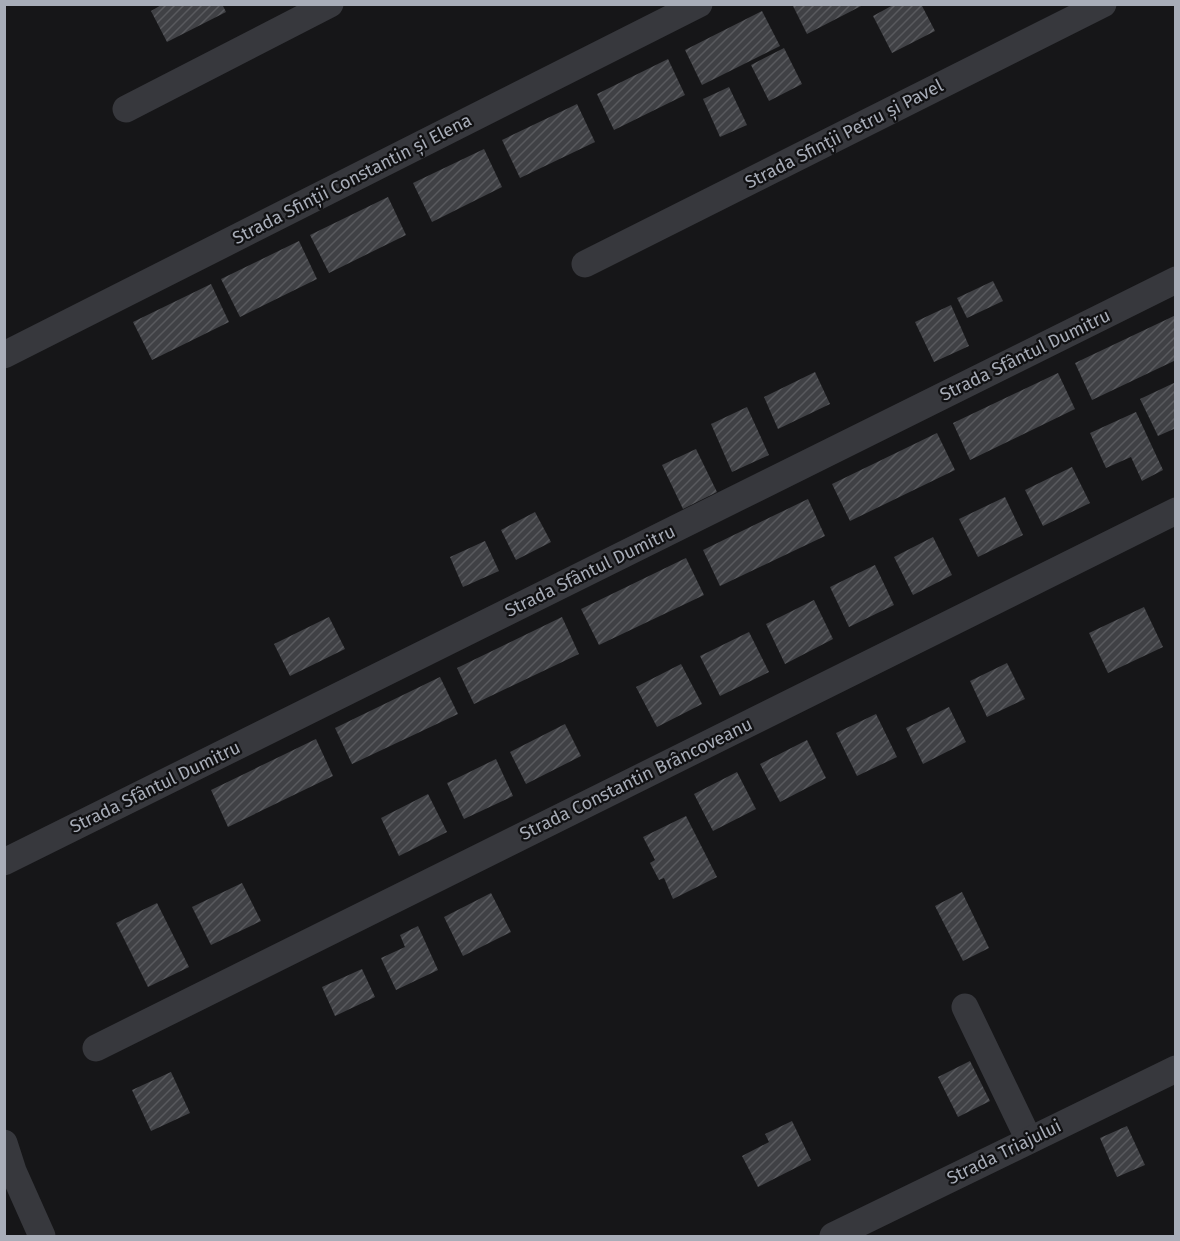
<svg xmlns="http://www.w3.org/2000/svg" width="1180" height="1241" viewBox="0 0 1180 1241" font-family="'Fira Sans',sans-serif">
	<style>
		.building { fill: url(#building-hatch) }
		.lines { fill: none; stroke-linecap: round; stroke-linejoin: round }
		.minor { stroke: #37383d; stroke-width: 27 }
		.labels { text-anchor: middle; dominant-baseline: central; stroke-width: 4.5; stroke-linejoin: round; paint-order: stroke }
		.street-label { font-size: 18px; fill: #a8adb8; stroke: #111113 }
	</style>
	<defs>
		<pattern id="building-hatch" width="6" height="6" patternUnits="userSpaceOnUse" patternTransform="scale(1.5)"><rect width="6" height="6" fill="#404145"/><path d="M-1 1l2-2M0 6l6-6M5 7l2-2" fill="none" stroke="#595a5e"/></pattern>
	</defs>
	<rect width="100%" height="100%" fill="#161618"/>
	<g class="building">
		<path d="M163,4H222L226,12L167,42L151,11Z"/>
		<path d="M792,4H865L807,34Z"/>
		<path d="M895,4H921L935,31L892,53L873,16Z"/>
		<path d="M762,11L780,46L702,85L685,50Z"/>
		<path d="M784,48L802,84L769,101L751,65Z"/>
		<path d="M668,59L685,95L614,130L597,94Z"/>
		<path d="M729,87L747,125L720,137L703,99Z"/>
		<path d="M577,104L595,142L520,178L502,140Z"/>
		<path d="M484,149L502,187L432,222L413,183Z"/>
		<path d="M388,197L406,235L329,273L310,235Z"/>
		<path d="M299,241L317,279L240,317L221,279Z"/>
		<path d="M993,281L1003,301L967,318L957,298Z"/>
		<path d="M211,284L229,322L152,360L133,322Z"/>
		<path d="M951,305L969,346L934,362L915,322Z"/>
		<path d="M1176,315V360L1092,400L1075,363Z"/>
		<path d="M815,372L830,404L778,429L764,397Z"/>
		<path d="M1058,373L1075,409L970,460L953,423Z"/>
		<path d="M1176,382V428L1158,436L1140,399Z"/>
		<path d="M747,407L769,455L732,472L711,424Z"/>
		<path d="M1136,412L1163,470L1142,481L1131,457L1106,468L1090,433Z"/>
		<path d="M937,433L955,470L850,521L832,484Z"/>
		<path d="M696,449L717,492L683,509L662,465Z"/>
		<path d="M1072,467L1090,503L1043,526L1025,490Z"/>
		<path d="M1005,497L1023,535L978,557L959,519Z"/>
		<path d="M808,499L825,536L720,586L703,550Z"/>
		<path d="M535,512L551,542L516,560L501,530Z"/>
		<path d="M933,537L952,575L913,595L894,557Z"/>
		<path d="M485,541L499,571L463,587L450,557Z"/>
		<path d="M686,558L704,595L599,645L581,609Z"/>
		<path d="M875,565L894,605L849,627L830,587Z"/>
		<path d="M814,600L833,639L785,664L766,624Z"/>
		<path d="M1144,607L1163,647L1108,673L1089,633Z"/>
		<path d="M329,617L345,649L290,676L274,644Z"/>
		<path d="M562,617L579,654L474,704L457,668Z"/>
		<path d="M749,632L769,672L720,696L700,656Z"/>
		<path d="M1007,663L1025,699L987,717L970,681Z"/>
		<path d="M681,664L702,704L657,727L636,687Z"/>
		<path d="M440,677L458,714L352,764L335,728Z"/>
		<path d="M949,707L966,742L923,764L906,728Z"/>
		<path d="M876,714L897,757L857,776L836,733Z"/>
		<path d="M565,724L581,756L526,784L510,752Z"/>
		<path d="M316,739L333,776L228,827L211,790Z"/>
		<path d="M807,740L826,778L780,802L760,764Z"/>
		<path d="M496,759L513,796L464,819L447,783Z"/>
		<path d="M737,772L756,809L713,831L694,794Z"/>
		<path d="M428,794L447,832L399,856L381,818Z"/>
		<path d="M686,816L717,877L673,899L664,878L659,880L650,863L655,860L643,837Z"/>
		<path d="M242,883L261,921L211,945L192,907Z"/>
		<path d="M962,892L989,948L963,961L935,906Z"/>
		<path d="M491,893L511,932L463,956L444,917Z"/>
		<path d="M157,903L189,967L148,987L116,923Z"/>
		<path d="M418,926L438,970L396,990L381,958L405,947L400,935Z"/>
		<path d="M362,969L375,997L335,1016L322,987Z"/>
		<path d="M970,1061L990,1101L958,1117L938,1077Z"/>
		<path d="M171,1072L190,1113L151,1131L132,1090Z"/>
		<path d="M792,1121L811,1160L758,1187L742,1156L769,1142L765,1134Z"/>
		<path d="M1127,1126L1145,1165L1117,1177L1100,1138Z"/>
	</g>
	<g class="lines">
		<g class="minor">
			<path d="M126,109L330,4"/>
			<path d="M585,264L1103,4"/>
			<path d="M4,355L699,4"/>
			<path d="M4,862L1176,280"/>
			<path d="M965,1007L1029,1140"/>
			<path d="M96,1048L1176,511"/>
			<path d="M4,1143L13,1171L42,1236"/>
			<path d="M833,1236L1176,1069"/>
		</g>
	</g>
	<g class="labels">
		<g class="street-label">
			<text transform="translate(844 134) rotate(-27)">Strada Sfinții Petru și Pavel</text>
			<text transform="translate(352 179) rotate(-27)">Strada Sfinții Constantin și Elena</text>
			<text transform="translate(1025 355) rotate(-26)">Strada Sfântul Dumitru</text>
			<text transform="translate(590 571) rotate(-26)">Strada Sfântul Dumitru</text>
			<text transform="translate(636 779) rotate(-26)">Strada Constantin Brâncoveanu</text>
			<text transform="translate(155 787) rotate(-26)">Strada Sfântul Dumitru</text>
			<text transform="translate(1004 1152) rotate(-26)">Strada Triajului</text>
		</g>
	</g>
	<rect width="1180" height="1241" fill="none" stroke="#a8adb8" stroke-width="12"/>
</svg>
